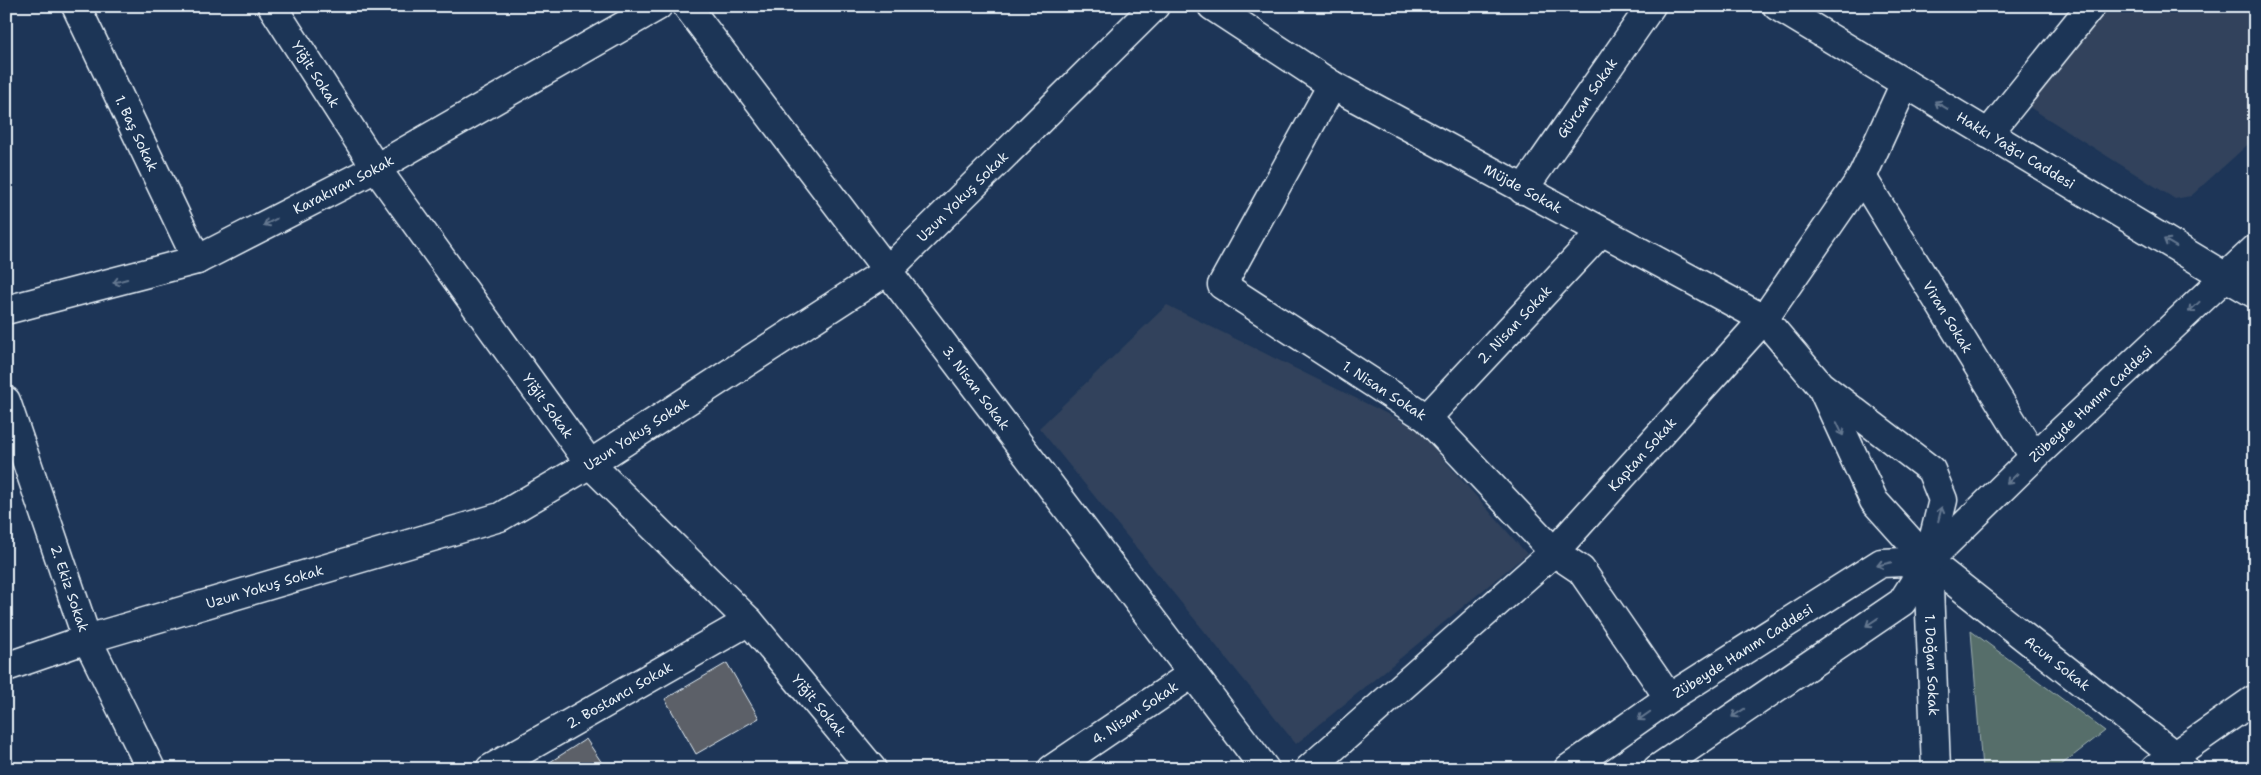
<svg xmlns="http://www.w3.org/2000/svg" width="2261" height="775" viewBox="0 0 2261 775" font-family="'Shantell Sans',sans-serif">
	<style>
		.built { fill: #30425c }
		.green { fill: #566e6a; stroke: #9fb0b1 }
		.building { fill: #5b6167; stroke: #e8f1f8 }
		.lines { fill: none; stroke-linecap: round; stroke-linejoin: round }
		.street-casing { stroke: #e8f1f8; stroke-width: 31 }
		.secondary-casing { stroke: #e8f1f8; stroke-width: 31 }
		.street { stroke: #1d3557; stroke-width: 28 }
		.secondary { stroke: #1d3557; stroke-width: 28 }
		.oneway { stroke: #64778f }
		.labels { text-anchor: middle; dominant-baseline: central; stroke-width: 4.5; stroke-linejoin: round; paint-order: stroke }
		.street-label { font-size: 14px; fill: #e8f1f8; stroke: #1d3557 }
	</style>
	<rect width="100%" height="100%" fill="#1d3557"/>
	<filter id="ink" filterUnits="userSpaceOnUse"><feTurbulence type="fractalNoise" baseFrequency=".02" numOctaves="2"/><feDisplacementMap in="SourceGraphic" scale="10" xChannelSelector="R" yChannelSelector="G"/><feConvolveMatrix kernelMatrix="1 2 1 2 8 2 1 2 1" color-interpolation-filters="sRGB"/></filter>
	<g filter="url(#ink)">
		<g class="built">
			<path d="M2102,6H2255V138L2191,196L2175,199L2023,103Z"/>
			<path d="M1167,305L1416,428L1527,554L1296,744L1039,428Z"/>
		</g>
		<path class="green" d="M1971,631L2105,731L2056,769H1982Z"/>
		<g class="building">
			<path d="M727,663L759,718L696,754L665,699Z"/>
			<path d="M586,739L606,769H539Z"/>
		</g>
		<g class="lines">
			<defs>
				<g id="street">
					<path id="s1" d="M76,6L197,260"/>
					<path id="s2" d="M272,6L376,168L590,464L749,621L872,769"/>
					<path id="s3" d="M687,6L1265,769"/>
					<path id="s4" d="M1777,6L2226,277"/>
					<path id="s5" d="M1332,85L1222,285L1427,418L1554,552L1581,570L1669,698"/>
					<path d="M1988,134L2091,6"/>
					<path id="s6" d="M1862,177L2034,457"/>
					<path id="s7" d="M1523,190L1651,6"/>
					<path id="s8" d="M6,310L197,260L376,168L658,6"/>
					<path id="s9" d="M6,401L87,639L151,769"/>
					<path id="s10" d="M1427,418L1601,232"/>
					<path id="s11" d="M1928,561L2175,756L2185,769"/>
					<path id="s12" d="M1928,561L1936,769"/>
					<path id="s13" d="M6,667L87,639L500,517L590,464L887,271L1155,6"/>
					<path id="s14" d="M490,769L749,621"/>
					<path id="s15" d="M1052,769L1192,674"/>
					<path id="s16" d="M1309,769L1554,552L1764,319L1862,177L1905,83"/>
					<path d="M2155,769L2255,699"/>
				</g>
				<g id="secondary">
					<path id="s17" d="M1212,6L1332,85L1764,319L1820,385L1931,470L1943,500L1928,561L1902,602L1657,769"/>
					<path d="M2226,277L2255,294"/>
					<path d="M1822,388L1874,501L1928,561"/>
					<path id="s18" d="M1568,769L1669,698L1881,563L1928,561L2034,457L2255,249"/>
				</g>
			</defs>
			<use href="#street" class="street-casing"/>
			<use href="#secondary" class="secondary-casing"/>
			<use href="#street" class="street"/>
			<use href="#secondary" class="secondary"/>
		</g>
		<defs><path id="oneway-shaft" d="M-6 0H5M1.5-3L5.5 0L1.5 3" fill="none" stroke-width="1.6" stroke-linecap="round" stroke-linejoin="round" transform="scale(1.25)"/></defs>
		<g class="oneway">
			<use href="#oneway-shaft" transform="translate(1941 105) rotate(-149)"/>
			<use href="#oneway-shaft" transform="translate(270 222) rotate(153)"/>
			<use href="#oneway-shaft" transform="translate(2170 243) rotate(-149)"/>
			<use href="#oneway-shaft" transform="translate(120 281) rotate(165)"/>
			<use href="#oneway-shaft" transform="translate(2194 307) rotate(137)"/>
			<use href="#oneway-shaft" transform="translate(1840 429) rotate(65)"/>
			<use href="#oneway-shaft" transform="translate(2012 479) rotate(136)"/>
			<use href="#oneway-shaft" transform="translate(1940 514) rotate(-76)"/>
			<use href="#oneway-shaft" transform="translate(1884 564) rotate(167)"/>
			<use href="#oneway-shaft" transform="translate(1872 622) rotate(146)"/>
			<use href="#oneway-shaft" transform="translate(1738 713) rotate(146)"/>
			<use href="#oneway-shaft" transform="translate(1644 716) rotate(145)"/>
		</g>
	</g>
	<g class="labels">
		<g class="street-label">
			<text stroke="none"><textPath href="#s2" startOffset="81">Yiğit Sokak</textPath></text>
			<text stroke="none"><textPath href="#s7" startOffset="112">Gürcan Sokak</textPath></text>
			<text stroke="none"><textPath href="#s1" startOffset="141">1. Baş Sokak</textPath></text>
			<text stroke="none"><textPath href="#s4" startOffset="279">Hakkı Yağcı Caddesi</textPath></text>
			<text stroke="none"><textPath href="#s8" startOffset="362">Karakıran Sokak</textPath></text>
			<text stroke="none"><textPath href="#s17" startOffset="361">Müjde Sokak</textPath></text>
			<text stroke="none"><textPath href="#s13" startOffset="1081">Uzun Yokuş Sokak</textPath></text>
			<text stroke="none"><textPath href="#s6" startOffset="164">Viran Sokak</textPath></text>
			<text stroke="none"><textPath href="#s10" startOffset="128">2. Nisan Sokak</textPath></text>
			<text stroke="none"><textPath href="#s3" startOffset="479">3. Nisan Sokak</textPath></text>
			<text stroke="none"><textPath href="#s5" startOffset="422">1. Nisan Sokak</textPath></text>
			<text stroke="none"><textPath href="#s18" startOffset="648">Zübeyde Hanım Caddesi</textPath></text>
			<text stroke="none"><textPath href="#s2" startOffset="486">Yiğit Sokak</textPath></text>
			<text stroke="none"><textPath href="#s13" startOffset="676">Uzun Yokuş Sokak</textPath></text>
			<text stroke="none"><textPath href="#s16" startOffset="459">Kaptan Sokak</textPath></text>
			<text stroke="none"><textPath href="#s13" startOffset="271">Uzun Yokuş Sokak</textPath></text>
			<text stroke="none"><textPath href="#s9" startOffset="198">2. Ekiz Sokak</textPath></text>
			<text stroke="none"><textPath href="#s18" startOffset="211">Zübeyde Hanım Caddesi</textPath></text>
			<text stroke="none"><textPath href="#s11" startOffset="165">Acun Sokak</textPath></text>
			<text stroke="none"><textPath href="#s12" startOffset="104">1. Doğan Sokak</textPath></text>
			<text stroke="none"><textPath href="#s14" startOffset="149">2. Bostancı Sokak</textPath></text>
			<text stroke="none"><textPath href="#s2" startOffset="891">Yiğit Sokak</textPath></text>
			<text stroke="none"><textPath href="#s15" startOffset="100">4. Nisan Sokak</textPath></text>
		</g>
	</g>
	<rect width="2261" height="775" fill="none" stroke="#1d3557" stroke-width="25"/>
	<rect x="12" y="12" width="2236" height="750" fill="none" stroke="#e8f1f8" stroke-width="2" filter="url(#ink)"/>
</svg>
